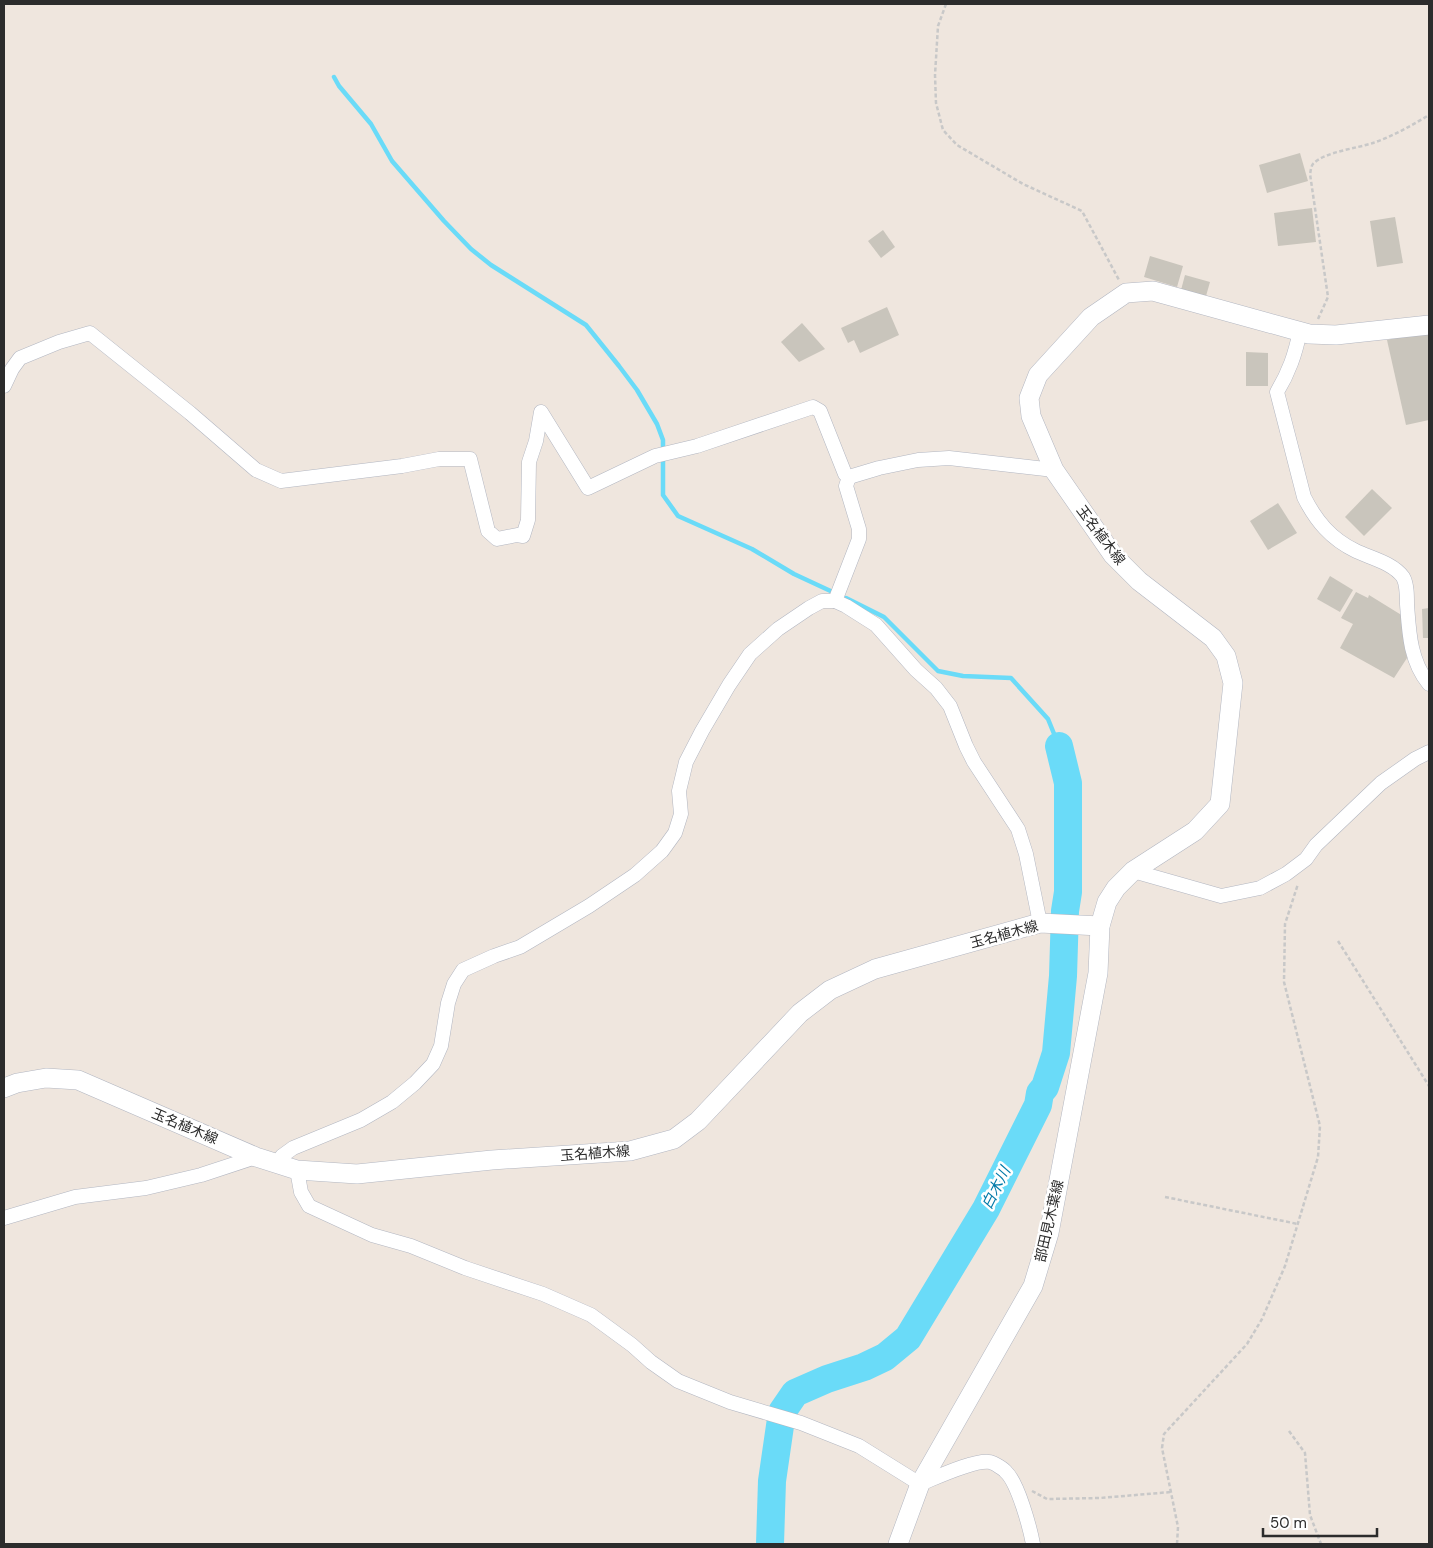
<svg xmlns="http://www.w3.org/2000/svg" width="1433" height="1548" viewBox="0 0 1433 1548" font-family="'DM Sans','Noto Sans JP',sans-serif">
	<style>
		.lines { fill: none; stroke-linecap: round; stroke-linejoin: round }
		.stream { stroke: #6adbf8; stroke-width: 4.5 }
		.river { stroke: #6adbf8; stroke-width: 28 }
		.building { fill: #c9c5bc }
		.minor-casing { stroke: #b2b6c1; stroke-width: 15 }
		.secondary-casing { stroke: #b2b6c1; stroke-width: 20 }
		.path { stroke: #c8c8c8; stroke-width: 2.5; stroke-dasharray: 4 2.5; stroke-linecap: butt }
		.minor { stroke: #fff; stroke-width: 14 }
		.secondary { stroke: #fff; stroke-width: 19 }
		.labels { text-anchor: middle; dominant-baseline: central; stroke-width: 5; stroke-linejoin: round; paint-order: stroke }
		.street-label { font-size: 14px; fill: #2c2c2c; stroke: #fff }
		.water-label { font-size: 15px; font-style: italic; fill: #047ba9; stroke: #fff }
	</style>
	<rect width="100%" height="100%" fill="#efe6de"/>
	<g class="lines">
		<g class="stream">
			<path d="M334,77L339,86L371,124L392,161L444,221L471,249L491,265L586,325L619,366L637,390L657,424L663,440V495L678,516L752,549L794,574L837,594"/>
			<path d="M846,598L884,617L938,671L963,676L1011,678L1048,719L1059,746"/>
		</g>
		<path class="river" d="M770,1544L772,1481L782,1412L795,1393L827,1379L864,1367L885,1357L908,1338L986,1209L1038,1105L1040,1093L1045,1087L1056,1053L1063,976L1065,911L1068,892V783L1059,746"/>
	</g>
	<g class="building">
		<path d="M1300,153L1308,181L1267,193L1259,165Z"/>
		<path d="M1312,208L1316,242L1278,246L1274,213Z"/>
		<path d="M1395,217L1403,263L1377,267L1370,221Z"/>
		<path d="M883,230L895,247L881,258L868,241Z"/>
		<path d="M1150,256L1183,266L1177,287L1144,277Z"/>
		<path d="M1185,275L1210,282L1206,296L1181,290Z"/>
		<path d="M887,307L899,335L860,353L854,340L848,343L841,328Z"/>
		<path d="M802,323L825,349L799,362L781,342Z"/>
		<path d="M1429,330V420L1406,425L1387,340Z"/>
		<path d="M1246,352L1268,353V386H1246Z"/>
		<path d="M1372,489L1392,508L1364,536L1345,517Z"/>
		<path d="M1278,503L1297,533L1268,550L1250,521Z"/>
		<path d="M1330,576L1353,590L1340,612L1317,599Z"/>
		<path d="M1356,592L1368,598L1369,595L1403,616L1407,658L1394,678L1340,648L1353,624L1341,618Z"/>
		<path d="M1429,608V638H1423L1422,609Z"/>
	</g>
	<g class="lines">
		<defs>
			<g id="minor">
				<path d="M1300,331C1295,355 1289,372 1277,392L1304,497C1316,521 1331,539 1356,551C1371,558 1393,563 1403,577C1407,584 1407,595 1407,604C1409,632 1410,661 1429,684"/>
				<path d="M4,386L12,369L20,358L59,342L90,333L190,413L256,470L281,481L402,466L439,459H470L488,531L497,539L517,535L523,536L528,520L529,462L536,441L541,412L588,488L655,456L697,446L813,407L820,411L845,474L849,477L879,468L918,460L949,458L1054,470"/>
				<path d="M835,601L859,539V529L846,486L849,477"/>
				<path d="M1133,871L1221,896L1260,888L1286,874L1306,859L1316,845L1381,783L1415,759L1429,752"/>
				<path d="M277,1163L282,1156L293,1148L361,1120L392,1102L415,1083L433,1064L441,1046L448,1003L454,984L463,970L494,956L520,947L589,906L635,875L662,851L675,833L681,814L679,791L686,762L702,731L729,685L750,654L778,629L809,608L822,601H835L846,606L876,625L916,670L936,688L950,706L966,746L974,762L1018,829L1026,854L1040,923"/>
				<path d="M297,1170L301,1192L309,1206L372,1235L411,1246L465,1268L543,1294L591,1315L632,1345L651,1362L678,1381L730,1402L801,1423L859,1446L920,1484C935,1478 975,1459 990,1462C994,1463 1004,1469 1006,1472C1018,1483 1030,1528 1033,1544"/>
				<path d="M4,1218L75,1197L146,1188L201,1175L256,1157"/>
			</g>
			<g id="secondary">
				<path d="M4,1088L17,1083L46,1078L78,1080L256,1157L297,1170L357,1174L492,1160L630,1151L674,1139L698,1121L800,1013L830,990L875,969L1040,923L1100,926"/>
				<path d="M898,1544L920,1484L1033,1286L1049,1233L1098,973L1100,926L1107,902L1116,888L1133,871L1195,831L1220,804L1233,683L1226,656L1213,638L1139,581L1113,555L1054,470L1031,416L1029,398L1038,375L1091,317L1126,293L1153,291L1309,334L1336,335L1429,325"/>
			</g>
		</defs>
		<use href="#minor" class="minor-casing"/>
		<use href="#secondary" class="secondary-casing"/>
		<g class="path">
			<path d="M946,4L938,26L935,75L936,103L943,130L957,145L1023,184L1082,211L1119,280"/>
			<path d="M1318,319L1328,297L1310,174C1311,170 1311,165 1314,163C1325,152 1358,148 1373,143C1393,136 1411,126 1429,115"/>
			<path d="M1338,941L1429,1086"/>
			<path d="M1165,1197L1298,1224"/>
			<path d="M1289,1431L1305,1453L1310,1515L1321,1544"/>
			<path d="M1032,1491L1047,1499L1100,1498L1171,1492"/>
			<path d="M1177,1544L1178,1527L1162,1448L1164,1434L1247,1344L1262,1319L1285,1266L1318,1157L1320,1126L1284,982L1285,924L1298,884"/>
		</g>
		<use href="#minor" class="minor"/>
		<use href="#secondary" class="secondary"/>
	</g>
	<g class="labels">
		<g class="street-label">
			<text transform="translate(1101 535) rotate(53)">玉名植木線</text>
			<text transform="translate(1004 934) rotate(-15)">玉名植木線</text>
			<text transform="translate(185 1126) rotate(23)">玉名植木線</text>
			<text transform="translate(595 1153) rotate(-4)">玉名植木線</text>
			<text transform="translate(1049 1221) rotate(-77)">部田見木葉線</text>
		</g>
		<g class="water-label">
			<text transform="translate(996 1188) rotate(-63)">白木川</text>
		</g>
	</g>
	<rect width="1433" height="1548" fill="none" stroke="#2c2c2c" stroke-width="10"/>
	<path d="M1263 1528v8h114v-8" fill="none" stroke="#2c2c2c" stroke-width="2.5"/>
	<text x="1270" y="1528" font-size="15" fill="#2c2c2c" stroke="#ffffff" stroke-width="4" paint-order="stroke">50 m</text>
</svg>
